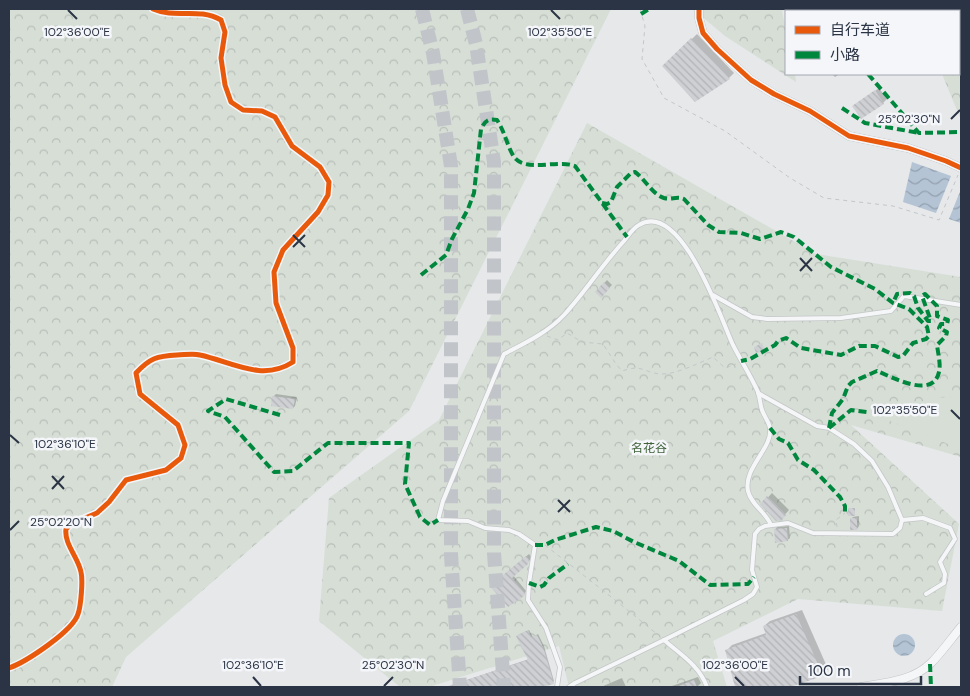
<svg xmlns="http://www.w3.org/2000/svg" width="970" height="696" viewBox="0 0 970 696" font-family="'DM Sans','Noto Sans SC',sans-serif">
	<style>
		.forest { fill: url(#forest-crowns) }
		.pitch { fill: #d6ded6 }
		.water { fill: url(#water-waves) }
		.shadow { fill: #0003 }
		.building { fill: url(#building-back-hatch) }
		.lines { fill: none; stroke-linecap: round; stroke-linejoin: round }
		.motorway-tunnel { stroke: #c1c4c9; stroke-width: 14; stroke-dasharray: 14 7; stroke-linecap: butt }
		.service-casing { stroke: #c4c6c8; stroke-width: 5.5 }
		.minor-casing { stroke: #c4c6c8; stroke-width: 9 }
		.path { stroke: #c5c6ca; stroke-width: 1; stroke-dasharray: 4 4; stroke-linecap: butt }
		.service { stroke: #f5f6f7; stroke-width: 4 }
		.minor { stroke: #f5f6f7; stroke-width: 8 }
		.quiet { stroke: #00873e; stroke-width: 4; stroke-dasharray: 8 4; stroke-linecap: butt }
		.cycleway-casing { stroke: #f4f6f9; stroke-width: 8 }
		.cycleway { stroke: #e8590c; stroke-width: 5 }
		.ticks { fill: none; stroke: #2b3445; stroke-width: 2 }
		.labels { text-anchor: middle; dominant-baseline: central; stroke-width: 5; stroke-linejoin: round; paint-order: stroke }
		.park-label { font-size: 12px; fill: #3f6138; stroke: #f4f6f9 }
		.ticks-label { font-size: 12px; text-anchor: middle; fill: #2b3445; stroke: #f4f6f9; stroke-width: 5; stroke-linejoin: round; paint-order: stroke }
	</style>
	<defs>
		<pattern id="forest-crowns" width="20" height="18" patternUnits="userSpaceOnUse" patternTransform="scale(1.25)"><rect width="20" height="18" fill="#d6ded6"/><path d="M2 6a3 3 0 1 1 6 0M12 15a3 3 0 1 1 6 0" fill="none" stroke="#b8bfb9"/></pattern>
		<pattern id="water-waves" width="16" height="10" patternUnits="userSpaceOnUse" patternTransform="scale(1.25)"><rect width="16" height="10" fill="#b4c4d5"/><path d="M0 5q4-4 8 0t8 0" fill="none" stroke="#93a0af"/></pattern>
		<pattern id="building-back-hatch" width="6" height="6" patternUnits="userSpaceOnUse" patternTransform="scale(1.25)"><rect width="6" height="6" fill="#ced0d3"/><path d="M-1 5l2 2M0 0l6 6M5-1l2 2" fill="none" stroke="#b1b3b6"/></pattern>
	</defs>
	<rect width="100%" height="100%" fill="#e6e8ea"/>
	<g class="forest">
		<path d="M9,9H611L409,411L126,657L112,687H9Z"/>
		<path d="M693,9H787L782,11L786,31V74H795L796,82L725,36Z"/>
		<path d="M858,9H961V120L942,74H959V11H861Z"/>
		<path d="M587,123L816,254L961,277V457L851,425L959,524L942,611L798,599L713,641L727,687H569L559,646L429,687H400L319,621L329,498L439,420Z"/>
	</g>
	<path class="pitch" d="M961,394V449L867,412Z"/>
	<g class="water">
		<path d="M912,162L951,176L936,213L903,202Z"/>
		<path d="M961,189V223L949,219Z"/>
		<circle cx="904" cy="645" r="11"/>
	</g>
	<g class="shadow">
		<path d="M845,9H850L852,11H842Z"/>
		<path d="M697,34L734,73L729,78L664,66Z"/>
		<path d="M832,74H840L835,77Z"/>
		<path d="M879,88L887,99L883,103L854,106Z"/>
		<path d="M607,280L612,285L601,296L597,292Z"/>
		<path d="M276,394L297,397L295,406L293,408L273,397Z"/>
		<path d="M772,493L789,510L781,519L762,504Z"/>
		<path d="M859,516V526L857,529L851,519L853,517Z"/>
		<path d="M789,526L790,538L787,540L775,530L777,527Z"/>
		<path d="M529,554L531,557L530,560L513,575L526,591L524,595L494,584Z"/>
		<path d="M802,610L828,669L823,675L786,687H736L726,651L732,645L766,633L764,626L770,621Z"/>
		<path d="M529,630L533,637L538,634L544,646L554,681L553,682L538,687H458V683L529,659L518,635Z"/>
		<path d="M698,677L701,683L697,687H669Z"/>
		<path d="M622,678L626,687H601Z"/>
	</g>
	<g class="building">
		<path d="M691,38L730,79L695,102L662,66Z"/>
		<path d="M875,90L884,104L861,119L852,106Z"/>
		<path d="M604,282L610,288L601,298L595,292Z"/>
		<path d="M762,343L765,350L756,353L754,347Z"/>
		<path d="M272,396L295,399L293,409L271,406Z"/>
		<path d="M767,496L786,515L782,520L776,521L760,504Z"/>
		<rect x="848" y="508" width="7" height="8"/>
		<rect x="850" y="518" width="7" height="12"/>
		<path d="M787,528L788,541L775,543L774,529Z"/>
		<path d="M526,556L529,559L528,564L512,578L525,593L524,596L508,607L490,586Z"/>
		<path d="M796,614L823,676L790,687H735L725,650L766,635L763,626Z"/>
		<path d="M528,630L531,637L537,635L543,647L554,684L542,687H448V686L528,660L516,636Z"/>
		<path d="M694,680L697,687H676Z"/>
	</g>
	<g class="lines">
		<g class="motorway-tunnel">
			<path d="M422,9L433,53L451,166V555L460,687"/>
			<path d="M467,9L476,44L494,162V553L504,687"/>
		</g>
		<defs>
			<g id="service">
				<path d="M713,295L752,317L767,319L841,318L891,311L904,296L961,305"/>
				<path d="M902,520L923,518L950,528L955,539L940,562L945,574L944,583L926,594"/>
				<path d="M664,640L744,600L753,594L757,587L752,570L755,534L759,529L765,526L788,523L813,533L893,534L900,528L902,520L888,487L872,461L854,444L829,428L817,426L758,393"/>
				<path d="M557,687L560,667L546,628L528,600L529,583L535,545L519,534L509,530L485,528L468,521L438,520L443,501L504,354C525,343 547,333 564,315C585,292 602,265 624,241C628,236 633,228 639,225C681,199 721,319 733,345C741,361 751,376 758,392C760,398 760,404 762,410C764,416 769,422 770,428C773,448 743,468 748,491C751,505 766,512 771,525"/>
				<path d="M569,687L575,683L664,640C681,655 699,665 707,687"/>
			</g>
			<g id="minor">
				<path d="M699,9V18L703,33L717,49L751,80L774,94L810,111L849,136L908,148L946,161L961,168"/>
				<path d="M861,687C885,683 913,681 931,663C942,652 951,639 961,627"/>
			</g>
		</defs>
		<use href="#service" class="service-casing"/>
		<use href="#minor" class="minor-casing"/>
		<g class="path">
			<path d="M640,9L645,26L642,59L664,98L725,131L790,178L824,198L893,206L939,220L958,175"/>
			<path d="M547,336L558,340L567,333L582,342L603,344L616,364L622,371C643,364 642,372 660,374C675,375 699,363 713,357L725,368L736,364"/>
			<path d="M837,527L836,520L845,513"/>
			<path d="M545,545C583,575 621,604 658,635"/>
		</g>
		<use href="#service" class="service"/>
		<use href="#minor" class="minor"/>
		<g class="quiet">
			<path d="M819,9L821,11"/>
			<path d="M641,14L649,9"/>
			<path d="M868,74L919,133L961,132"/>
			<path d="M842,108L865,123L919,133"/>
			<path d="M602,203L607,204L611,202L617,187L631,173L635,172C645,179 652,194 664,198C671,200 677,196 684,199L708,225L719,232L741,233L760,239L781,232L794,237L831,267L875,289L893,303L909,309L927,327L929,336L926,339L913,343L903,356L898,357L875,346H859L841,355L801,348L786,338L778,341L775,345L750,359L741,361"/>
			<path d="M421,275L446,255L452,239L468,209L474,193L481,129C485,121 488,118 497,120C505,132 507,146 514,157C526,173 557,159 575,166L627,237"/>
			<path d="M280,415L226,399L208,411L225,417L274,472L293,471L328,443H409L405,484L420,517L430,525L438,520"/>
			<path d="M770,428L779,439L788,443L798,460L814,470L840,497L845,506V513"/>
			<path d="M829,428L832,413L843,399L848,386L852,382L877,371C892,377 933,400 939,372C941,365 938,353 937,345L946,336L947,332L939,328L941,324H947L948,320L937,316V306L925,294L922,296L931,321H928L918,308L914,296L910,293L897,294L893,303"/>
			<path d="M829,428L851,410L867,412"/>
			<path d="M535,545H545L555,540L596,527L613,531L634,542L679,561L710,585L748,584L754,577"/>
			<path d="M529,583L540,587L544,585L549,578L568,564"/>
			<path d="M930,664L931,687"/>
		</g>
		<defs>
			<g id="cycleway">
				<path d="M699,9V18L703,33L717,49L751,80L774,94L810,111L849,136L908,148L946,161L961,168"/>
				<path d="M9,668C26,662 73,631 78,614C81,606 83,580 81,572C78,557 64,544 66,529L71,524L97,513L109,502L126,480L166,470L181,458L185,445L178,425L140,394L136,373C150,358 157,356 177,355C184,355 193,353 200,355C232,362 262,382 293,362V348L276,303L274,272L283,250L318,212L328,195L329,182L320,167L292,146L275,117L262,111L243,110L231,102L225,85L221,58L225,32L221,20C198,7 176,19 153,9"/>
			</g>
		</defs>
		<use href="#cycleway" class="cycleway-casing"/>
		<use href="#cycleway" class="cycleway"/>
	</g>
	<path class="ticks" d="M68,10L77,19M551,10L560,19M951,119L960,110M293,235L305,247M293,247L305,235M800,258L812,271M800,271L812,258M951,410L960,419M10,435L19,443M52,476L64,489M52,489L64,476M558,500L570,512M558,512L570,500M10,530L19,521M253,677L261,686M735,677L744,686M384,686L393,677"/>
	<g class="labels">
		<g class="park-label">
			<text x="649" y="448">名花谷</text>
		</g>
	</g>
	<g class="ticks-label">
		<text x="77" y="36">102°36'00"E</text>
		<text x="560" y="36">102°35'50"E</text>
		<text x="909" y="123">25°02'30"N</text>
		<text x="905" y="414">102°35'50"E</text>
		<text x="65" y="448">102°36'10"E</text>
		<text x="61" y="526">25°02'20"N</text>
		<text x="393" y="669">25°02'30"N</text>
		<text x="253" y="669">102°36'10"E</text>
		<text x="735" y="669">102°36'00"E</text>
	</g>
	<rect width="970" height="696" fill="none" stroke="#2b3445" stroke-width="20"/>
	<rect x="785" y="10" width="175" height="65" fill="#f4f6f9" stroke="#a4a8b1"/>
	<rect x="795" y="26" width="25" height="8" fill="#e8590c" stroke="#a4a8b1"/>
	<text x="830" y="35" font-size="15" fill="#2b3445">自行车道</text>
	<rect x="795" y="51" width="25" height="8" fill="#00873e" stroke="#a4a8b1"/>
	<text x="830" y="60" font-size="15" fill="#2b3445">小路</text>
	<path d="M800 676v8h121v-8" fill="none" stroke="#2b3445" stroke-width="2.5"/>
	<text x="808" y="676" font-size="15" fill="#2b3445" stroke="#f4f6f9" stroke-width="4" paint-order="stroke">100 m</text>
</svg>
